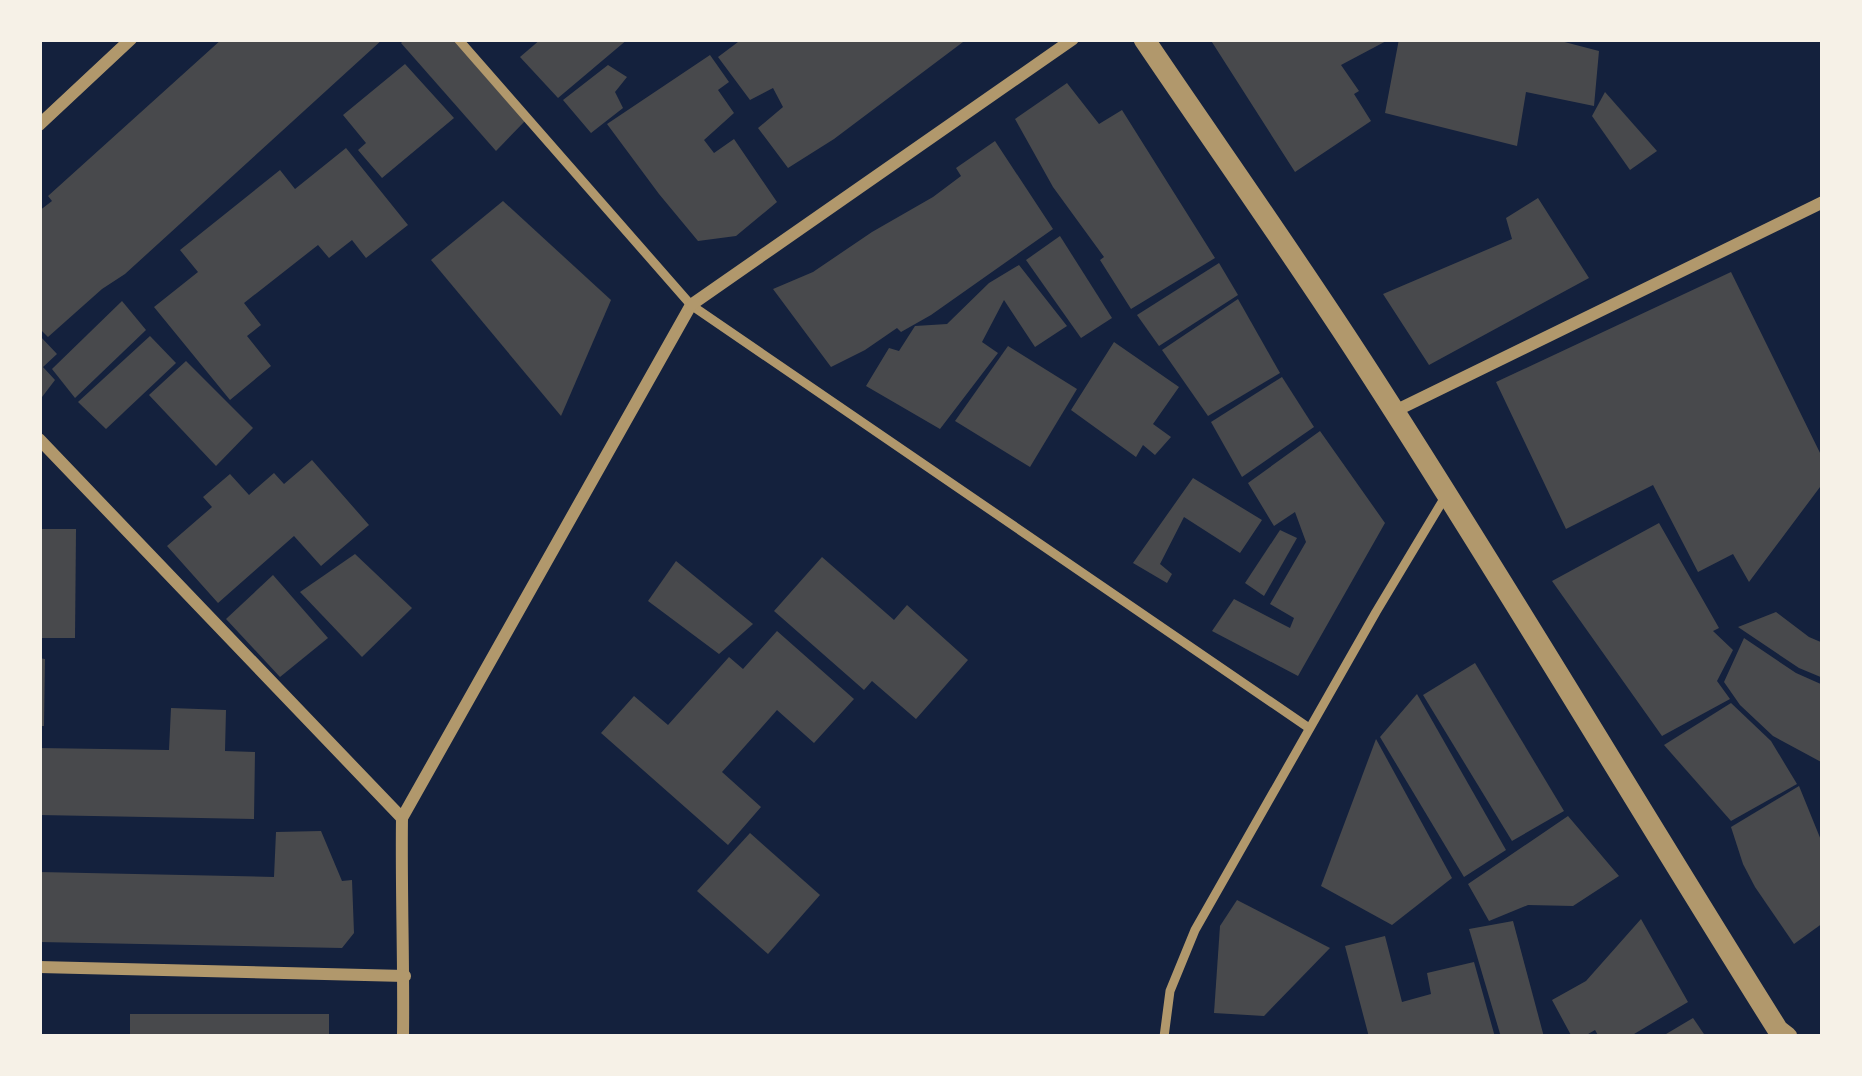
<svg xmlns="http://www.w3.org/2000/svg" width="1862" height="1076" viewBox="0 0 1862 1076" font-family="Rubik,sans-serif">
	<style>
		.building { fill: #48494c }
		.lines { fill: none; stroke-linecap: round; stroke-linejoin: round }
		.service { stroke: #b1986c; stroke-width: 9 }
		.minor { stroke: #b1986c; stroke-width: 12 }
		.tertiary { stroke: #b1986c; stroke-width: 21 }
	</style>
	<rect width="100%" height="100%" fill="#14213d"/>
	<g class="building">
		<path d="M222,39H383L125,274L102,289L48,337L39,328V211L52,201L48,196Z"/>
		<path d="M405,39H452L525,121L496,151L401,43Z"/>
		<path d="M541,39H628L558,98L520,57Z"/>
		<path d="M742,39H967L834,139L788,168L758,128L783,107L773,88L750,100L718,57Z"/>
		<path d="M1210,39H1390L1341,65L1359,91L1354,94L1371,121L1295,172Z"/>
		<path d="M1399,39H1553L1599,51L1594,106L1526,92L1517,146L1385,113Z"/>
		<path d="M710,55L729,82L718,90L734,113L704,140L714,153L734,139L777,202L736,236L698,241L659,194L607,124Z"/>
		<path d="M405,64L454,118L382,178L358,150L366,143L343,115Z"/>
		<path d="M608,65L627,77L615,92L623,108L591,133L563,100Z"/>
		<path d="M1067,83L1099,124L1122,110L1215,258L1131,309L1100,260L1104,257L1053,187L1015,119Z"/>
		<path d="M1605,92L1657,151L1630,170L1592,116Z"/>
		<path d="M995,141L1053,229L931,315L901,332L897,328L865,350L831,367L773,289L813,272L872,232L933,197L961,176L956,168Z"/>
		<path d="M346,148L408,225L366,258L352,240L329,258L318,245L244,303L261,325L247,336L271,366L230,400L154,307L198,272L180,250L280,170L295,189Z"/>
		<path d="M1538,198L1589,278L1429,365L1383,294L1512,239L1506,218Z"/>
		<path d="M503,201L611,300L561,416L431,260Z"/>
		<path d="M1060,236L1112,318L1081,338L1026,260Z"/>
		<path d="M1219,263L1238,295L1159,346L1137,315Z"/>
		<path d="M1019,265L1067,326L1035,347L1004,300L982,342L998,353L940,429L866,386L889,348L899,351L915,326L947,324L989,283Z"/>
		<path d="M1731,272L1823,459V483L1749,582L1733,554L1698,572L1653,485L1566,529L1496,382Z"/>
		<path d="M1238,299L1280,373L1208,416L1162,350Z"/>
		<path d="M122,301L146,330L75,398L52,369Z"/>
		<path d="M39,335L57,354L43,367L55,380L39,401Z"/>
		<path d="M150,336L176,363L106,429L78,402Z"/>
		<path d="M1114,342L1179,387L1153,424L1171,437L1155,455L1143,445L1136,457L1071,410Z"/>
		<path d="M1008,346L1077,389L1030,467L955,421Z"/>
		<path d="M186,361L253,428L216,466L149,395Z"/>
		<path d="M1282,377L1314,427L1242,477L1211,422Z"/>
		<path d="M1320,431L1385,523L1298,676L1212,631L1234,599L1290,628L1294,618L1270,604L1306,542L1295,512L1274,526L1248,483Z"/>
		<path d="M312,460L369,525L321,566L294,536L218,603L167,546L212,507L203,497L230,474L249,495L274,473L284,484Z"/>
		<path d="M1193,478L1262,520L1240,553L1184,517L1160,564L1172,574L1167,583L1133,563Z"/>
		<path d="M1659,523L1719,628L1713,631L1733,650L1717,681L1730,699L1662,736L1552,581Z"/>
		<path d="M39,529H76L75,638H39Z"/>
		<path d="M1280,530L1297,538L1264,596L1245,583Z"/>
		<path d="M355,554L412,608L362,657L300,592Z"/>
		<path d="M822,557L894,620L907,605L968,660L916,719L872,681L864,690L774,611Z"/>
		<path d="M676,561L753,624L719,654L648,601Z"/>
		<path d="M273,575L328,638L280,677L226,619Z"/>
		<path d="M1776,612L1809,637L1823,643V678L1799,668L1738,627Z"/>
		<path d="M777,631L854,699L814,743L777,710L722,772L761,807L728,845L601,733L634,696L668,725L729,657L743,669Z"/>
		<path d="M1744,638L1796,673L1823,685V763L1773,736L1740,705L1724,682Z"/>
		<path d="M39,658L45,659L44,726H39Z"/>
		<path d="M1475,663L1564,811L1512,841L1423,695Z"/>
		<path d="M1417,694L1506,850L1464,877L1380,737Z"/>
		<path d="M1731,703L1771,741L1797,784L1731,821L1664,745Z"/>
		<path d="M171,708L226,710L225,751L255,752L254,819L39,815V748L169,750Z"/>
		<path d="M1376,739L1452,878L1392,925L1321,886Z"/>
		<path d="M1799,786L1823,845V923L1794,944L1755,887L1743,864L1731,827Z"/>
		<path d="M1568,816L1619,876L1573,906L1528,905L1489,921L1468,884Z"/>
		<path d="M321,831L342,881L352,880L354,933L342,948L39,942V872L274,877L276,832Z"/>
		<path d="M750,833L820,895L768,954L697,891Z"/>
		<path d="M1237,900L1330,948L1264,1016L1214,1013L1220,926Z"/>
		<path d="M1641,919L1688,1002L1629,1037H1599L1595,1030L1583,1037H1572L1552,1000L1586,981Z"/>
		<path d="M1513,921L1544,1037H1501L1469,929Z"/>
		<path d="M1385,936L1402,1002L1431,994L1427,973L1474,962L1495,1037H1369L1345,946Z"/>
		<rect x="130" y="1014" width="199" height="23"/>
		<path d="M1693,1018L1706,1037H1661Z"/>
	</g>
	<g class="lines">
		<g class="service">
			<path d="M458,39L691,305L1309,728"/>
			<path d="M1164,1037L1170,991L1195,930L1376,612L1445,497"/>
		</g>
		<g class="minor">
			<path d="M39,125L131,39"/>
			<path d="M1393,412L1823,202"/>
			<path d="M39,439L402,818C401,891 404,964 403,1037"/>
			<path d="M402,818L691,305L1073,39"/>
			<path d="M39,967L405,976"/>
		</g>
		<path class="tertiary" d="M1144,39C1217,147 1293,254 1364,364C1506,583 1639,809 1778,1030L1787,1037"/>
	</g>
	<rect width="1862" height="1076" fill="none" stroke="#f6f1e7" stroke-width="84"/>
</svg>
